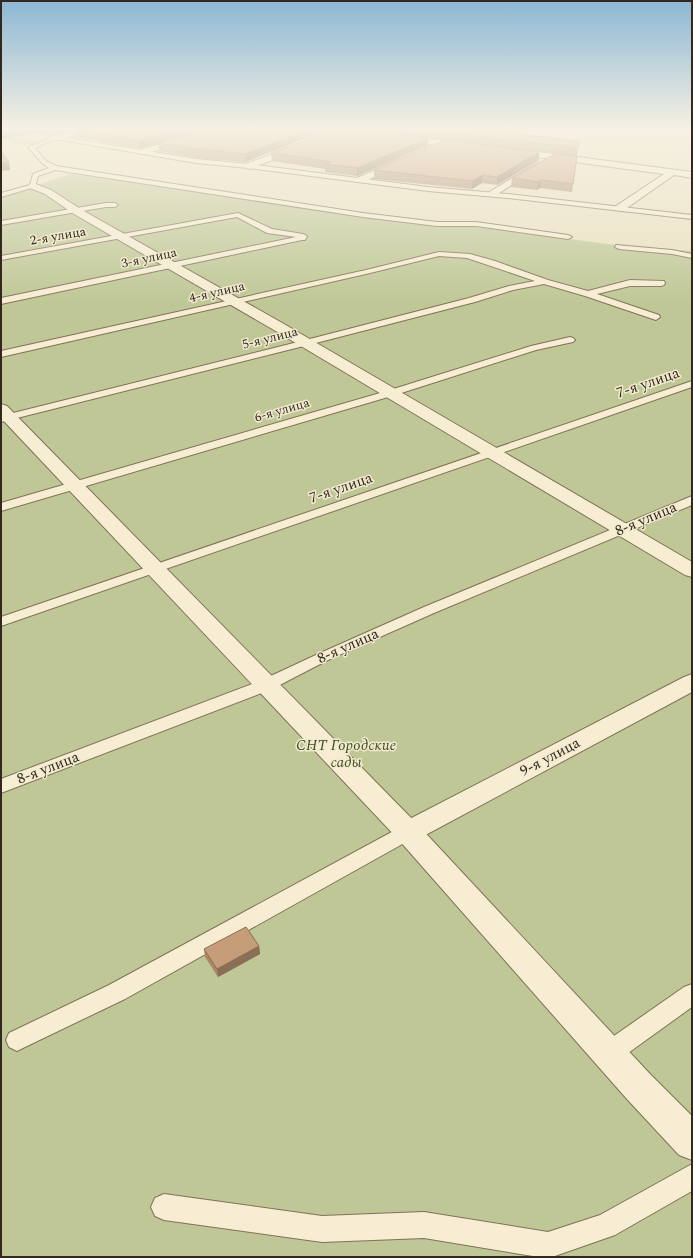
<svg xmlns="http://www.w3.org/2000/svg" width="693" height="1258" viewBox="0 0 693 1258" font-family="Spectral,serif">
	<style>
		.green { fill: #bec795 }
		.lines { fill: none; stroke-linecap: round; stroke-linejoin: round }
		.service-casing { stroke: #817159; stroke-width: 2 }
		.minor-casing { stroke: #817159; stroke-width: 2 }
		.tertiary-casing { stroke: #817159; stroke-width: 2 }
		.service { fill: #f6edd2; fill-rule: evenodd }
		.minor { fill: #f6edd2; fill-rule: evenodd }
		.tertiary { fill: #f6edd2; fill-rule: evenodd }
		.wall { fill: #a98768 }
		.shaded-wall { fill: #8a6e55 }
		.building { fill: #c59d79; stroke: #8a6e55 }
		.labels { text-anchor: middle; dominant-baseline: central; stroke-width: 3; stroke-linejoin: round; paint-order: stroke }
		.far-street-label { font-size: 13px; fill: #32281d; stroke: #f2eacf }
		.street-label { font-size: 15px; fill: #32281d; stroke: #f2eacf }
		.park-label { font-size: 15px; font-style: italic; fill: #414d25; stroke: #f2eacf }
	</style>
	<rect width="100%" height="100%" fill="#eae0c0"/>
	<g class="green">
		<path d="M1,134H16L20,138L41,142C21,148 18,147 1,134Z"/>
		<path d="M70,174L615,245L692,251V1257H1V196L32,187Z"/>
	</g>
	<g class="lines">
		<defs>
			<g id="service">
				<path d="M56,136L196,159L248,164L428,187L507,194L692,215V219L507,198L428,191L248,168L196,163L55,139L35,148L46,161L56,166L363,213L437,222H476L568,235L572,237L568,239L476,226H437L363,217L55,170L38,176L35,187L1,197V193L30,185L33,174L49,168L42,163L28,147Z"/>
				<path d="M106,203H115L118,205L115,207H106L1,225V221Z"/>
				<path d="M238,213L272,229L303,234L307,236L305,240H302L1,304V298L296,237L267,233L237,217L1,260V256Z"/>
				<path d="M616,245L672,250L692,254V258L672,254L619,249L615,247Z"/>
				<path d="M439,252L470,254L495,261L548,280L588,291L630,280L664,281L665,283L664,285L661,286H630L597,294L659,315L660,317L656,320L653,319L585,296L544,284L513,290L475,302L308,345L1,422V416L302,341L469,298L509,286L535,281L467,258L439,256L366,274L1,357V351L366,270Z"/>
				<path d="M570,337L573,338L575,340L573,342L536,350L395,395L1,511V503L387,391L531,346Z"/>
				<path d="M692,381V387L1,626V617Z"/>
				<path d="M692,496V505L434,613L328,660L272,689L1,793V779L260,681L318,654L424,607Z"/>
				<path d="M408,825L415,827L417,832L415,837L125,999L25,1047L17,1051L9,1047L6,1040L9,1033L109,985L401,827Z"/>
				<path d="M692,984V1007L617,1061L609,1064L601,1061L597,1053L601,1045L684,987Z"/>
				<path d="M692,1164V1191L615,1235L552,1257H539L424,1238L322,1242L164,1220L155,1216L151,1207L155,1198L164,1194L322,1216L424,1212L548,1232L600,1215Z"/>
			</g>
			<g id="minor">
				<path d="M80,130H92L91,132L52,141L48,139L49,137Z"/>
				<path d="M208,130H219L218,132L145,154H139L138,152L139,150Z"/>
				<path d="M395,136L467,143L471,146L467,149L398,140L394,138Z"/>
				<path d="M300,144L303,145L304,147L303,149L251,168L248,169L244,166L245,164Z"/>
				<path d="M509,148L692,172V178L674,175L624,210L620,211L615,208L616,206L664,174L506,153L505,151Z"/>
				<path d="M401,159L405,162L404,164L363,182H357L355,180L357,178Z"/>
				<path d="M537,163L541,166L540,168L494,196H488L486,194Z"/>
				<path d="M33,183L51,190L82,210L284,324L692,562V577L685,575L274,330L74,214L45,194L30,188L28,186L30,184Z"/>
				<path d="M692,674V692L418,839L408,843L398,839L394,832L398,825L684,677Z"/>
			</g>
			<path id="tertiary" d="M1,404L7,406L418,825L650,1074L692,1116V1160L679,1155L626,1098L398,839L1,418Z"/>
		</defs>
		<use href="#service" class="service-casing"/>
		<use href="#minor" class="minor-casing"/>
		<use href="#tertiary" class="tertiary-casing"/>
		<use href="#service" class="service"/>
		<use href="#minor" class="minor"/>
		<use href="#tertiary" class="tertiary"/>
	</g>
	<g class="wall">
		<path d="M1,130H204L140,148L74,137L73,130L50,135L36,133L1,139Z"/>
		<path d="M326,130L245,162L196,158L159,151L158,143Z"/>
		<path d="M333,130H486L579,141L572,192L540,188L537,190L511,187L512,178L555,154L506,148L539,160L497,185L482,183L472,189L374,179V170L444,140L413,136L428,138L427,146L357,176L325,172V169L272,161L271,153Z"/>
		<path d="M259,946L260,954L218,977L205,957L204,949Z"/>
	</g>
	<g class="shaded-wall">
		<path d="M10,130H35L36,133L1,139V131Z"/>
		<path d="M50,130H75L50,135Z"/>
		<path d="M177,130H204L140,148L139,140Z"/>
		<path d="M307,130H326L245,162V154Z"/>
		<path d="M428,138L427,146L357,176V168Z"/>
		<path d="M539,152V160L497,185V177Z"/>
		<path d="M9,162L10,170L1,171V163Z"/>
		<path d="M483,175L482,183L472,189V181Z"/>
		<path d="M541,180L540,188L537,190L538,182Z"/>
		<path d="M259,946L260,954L218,977L217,969Z"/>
	</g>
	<g class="building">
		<path d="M1,130H10L1,131Z"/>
		<path d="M73,130H177L139,140Z"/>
		<path d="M205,130H307L245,154L196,149L158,143Z"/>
		<path d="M333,130H359L428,138L357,168L325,164L331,162L271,153Z"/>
		<path d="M420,130H486L579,141L578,148Z"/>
		<path d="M445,140L539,152L497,177L483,175L472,181L374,170Z"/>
		<path d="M1,151L9,162L1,163Z"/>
		<path d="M555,154L577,156L573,184L541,180L538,182L512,178Z"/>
		<path d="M246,927L259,946L217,969L204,949Z"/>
	</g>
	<linearGradient id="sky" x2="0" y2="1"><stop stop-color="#8cb7d4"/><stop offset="0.42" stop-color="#f6f1e3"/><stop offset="1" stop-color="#f6f1e3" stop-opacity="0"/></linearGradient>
	<rect width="693" height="306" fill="url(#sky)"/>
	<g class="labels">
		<g class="far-street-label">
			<text transform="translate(58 236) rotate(-10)">2-я улица</text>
			<text transform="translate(149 258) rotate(-12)">3-я улица</text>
			<text transform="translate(217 292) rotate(-13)">4-я улица</text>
			<text transform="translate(270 338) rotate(-14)">5-я улица</text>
			<text transform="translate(282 410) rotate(-16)">6-я улица</text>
		</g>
		<g class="street-label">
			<text transform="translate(648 383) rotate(-19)">7-я улица</text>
			<text transform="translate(341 488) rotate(-19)">7-я улица</text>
			<text transform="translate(646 519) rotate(-23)">8-я улица</text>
			<text transform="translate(348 646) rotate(-24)">8-я улица</text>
			<text transform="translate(550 757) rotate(-28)">9-я улица</text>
			<text transform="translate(48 768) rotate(-21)">8-я улица</text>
		</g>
		<g class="park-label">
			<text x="346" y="745">СНТ Городские<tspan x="346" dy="17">сады</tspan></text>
		</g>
	</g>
	<rect width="693" height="1258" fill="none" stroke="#32281d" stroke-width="4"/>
</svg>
